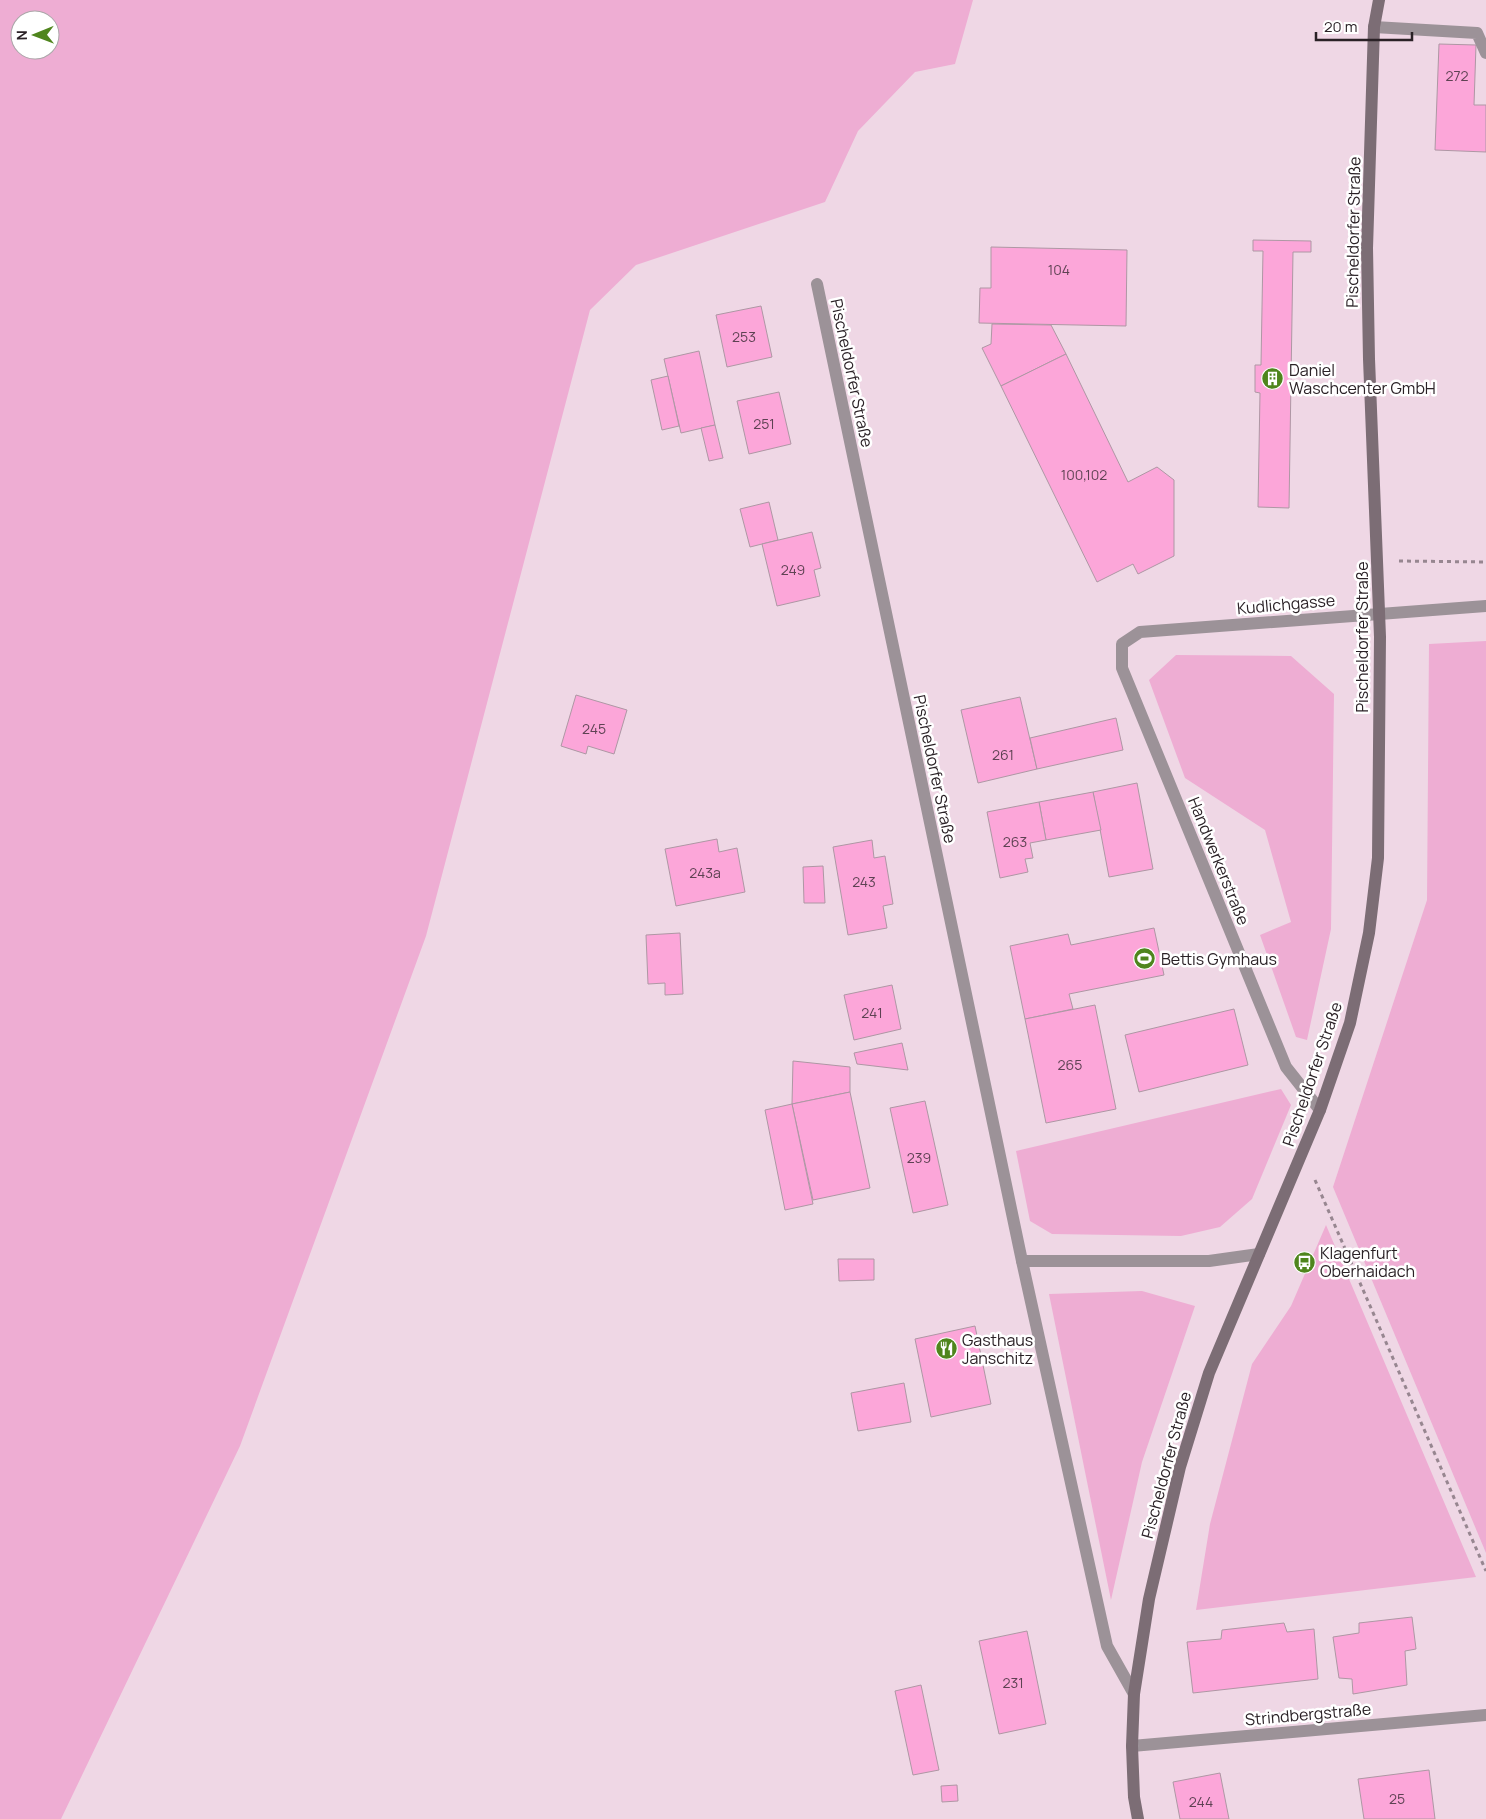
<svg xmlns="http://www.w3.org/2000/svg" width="1486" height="1819" viewBox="0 0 1486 1819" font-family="Manrope,sans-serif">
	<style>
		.green { fill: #eeadd3; fill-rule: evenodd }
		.building { fill: #fca6d9; stroke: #ae97a4 }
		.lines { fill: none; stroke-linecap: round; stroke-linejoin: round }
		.path { stroke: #978690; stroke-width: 3; stroke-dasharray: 4 4; stroke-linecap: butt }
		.lane { stroke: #9c9298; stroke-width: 12 }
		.street { stroke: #9c9298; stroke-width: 12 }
		.secondary { stroke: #7c6d75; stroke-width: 12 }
		.labels { text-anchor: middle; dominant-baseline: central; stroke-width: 5; stroke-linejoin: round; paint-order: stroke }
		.number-label { font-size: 14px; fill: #5e4253 }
		.street-label { font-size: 16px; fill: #2a2126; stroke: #fff }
		.poi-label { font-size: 16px; fill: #2a2126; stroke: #fff; text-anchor: start }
	</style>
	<rect width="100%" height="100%" fill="#efd7e5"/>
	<g class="green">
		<path d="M0,0H973L955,64L915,72L858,131L825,202L636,265L590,310L426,936L240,1446L61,1819H0ZM20,20H50V50H20Z"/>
		<path d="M1486,641V1553L1333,1187L1427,900L1429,644Z"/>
		<path d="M1176,655L1291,656L1334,694L1331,929L1307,1040L1296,1037L1260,935L1291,922L1265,830L1185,778L1149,680Z"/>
		<path d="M1281,1089L1291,1105L1252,1199L1220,1227L1181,1236L1052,1234L1030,1221L1016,1151Z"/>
		<path d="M1326,1225L1476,1577L1196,1610L1210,1524L1252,1364L1291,1306Z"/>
		<path d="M1142,1291L1195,1306L1142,1462L1111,1600L1049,1294Z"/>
	</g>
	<g class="building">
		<path d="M1439,44L1476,45L1474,105H1486V152L1435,150Z"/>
		<path d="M1253,240L1311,241V252H1293L1289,508L1258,507L1260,393L1255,392V365H1261L1263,251H1253Z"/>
		<path d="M991,247L1127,250L1126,326L979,323L980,288H991Z"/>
		<path d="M761,306L772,357L727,367L716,315Z"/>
		<path d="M992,324L1051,325L1066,354L1001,386L982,348L991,344Z"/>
		<path d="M699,351L715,425L681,433L664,359Z"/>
		<path d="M1066,354L1128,482L1157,467L1174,480V556L1138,574L1133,564L1097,582L1001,386Z"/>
		<path d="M668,376L679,426L662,430L651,380Z"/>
		<path d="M779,392L791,444L749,454L737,401Z"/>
		<path d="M715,425L723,458L709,461L701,428Z"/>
		<path d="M769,502L778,540L750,547L740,509Z"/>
		<path d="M812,532L821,568L814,570L820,596L777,606L762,544Z"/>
		<path d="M576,695L627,710L614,754L588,746L586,754L561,746Z"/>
		<path d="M1020,697L1037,769L978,783L961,710Z"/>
		<path d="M1116,718L1123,750L1037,769L1030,738Z"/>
		<path d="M1137,783L1153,869L1109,877L1093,792Z"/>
		<path d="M1093,792L1101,830L1046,840L1039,802Z"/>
		<path d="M1039,802L1046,840L1030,843L1033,858L1025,859L1028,872L1000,878L987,812Z"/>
		<path d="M717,839L719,852L737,848L745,892L676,906L665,849Z"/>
		<path d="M872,840L874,858L885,856L893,904L883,906L887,928L848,935L833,847Z"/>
		<path d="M823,866L825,903H804L803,867Z"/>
		<path d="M1154,928L1164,975L1069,994L1073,1009L1025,1019L1010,946L1068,934L1071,945Z"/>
		<path d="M680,933L683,994L665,995V983L648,984L646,935Z"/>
		<path d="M892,985L901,1029L854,1040L844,995Z"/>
		<path d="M1095,1005L1116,1109L1046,1123L1025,1019Z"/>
		<path d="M1234,1009L1248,1065L1139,1092L1125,1035Z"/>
		<path d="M902,1043L908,1070L857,1064L854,1053Z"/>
		<path d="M793,1061L850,1067V1092L792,1104Z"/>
		<path d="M850,1092L870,1188L813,1200L792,1104Z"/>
		<path d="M925,1101L948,1205L913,1213L890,1108Z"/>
		<path d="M792,1104L813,1204L785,1210L765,1110Z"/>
		<path d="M838,1259H874V1280L839,1281Z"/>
		<path d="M975,1326L991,1404L931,1417L915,1339Z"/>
		<path d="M904,1383L911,1422L858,1431L851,1393Z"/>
		<path d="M1412,1617L1416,1649L1405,1651L1407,1685L1353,1694L1352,1679L1339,1678L1333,1637L1359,1633V1623Z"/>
		<path d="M1284,1623L1287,1632L1314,1629L1318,1679L1193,1693L1187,1642L1221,1639L1222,1630Z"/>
		<path d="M1027,1631L1046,1724L999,1734L979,1641Z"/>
		<path d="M921,1685L939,1770L913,1775L895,1691Z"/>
		<path d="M1429,1770L1435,1819H1364L1358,1779Z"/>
		<path d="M1220,1773L1229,1819H1180L1173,1782Z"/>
		<path d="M957,1785L958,1801L942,1802L941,1786Z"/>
	</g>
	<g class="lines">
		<g class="path">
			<path d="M1399,561L1486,562"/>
			<path d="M1315,1180L1486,1571"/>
		</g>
		<path class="lane" d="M1374,27L1477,33L1486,53"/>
		<g class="street">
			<path d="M817,284L1022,1261L1107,1646L1134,1694"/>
			<path d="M1320,1110L1286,1067L1122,668V644L1140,632L1486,606"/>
			<path d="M1022,1261H1209L1259,1254"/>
			<path d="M1132,1746L1486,1715"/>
		</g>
		<path class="secondary" d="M1138,1819L1134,1797L1132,1746L1134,1694L1149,1599L1180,1467L1209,1373L1320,1110L1350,1023L1369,933L1378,858L1380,637L1369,359L1367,248L1374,27L1379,0"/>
	</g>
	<defs>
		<symbol id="building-disc" viewBox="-11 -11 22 22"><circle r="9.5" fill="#4f851d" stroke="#fff"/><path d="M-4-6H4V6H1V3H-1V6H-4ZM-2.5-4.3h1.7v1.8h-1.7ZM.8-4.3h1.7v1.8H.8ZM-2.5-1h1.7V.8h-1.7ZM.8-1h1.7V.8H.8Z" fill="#fff"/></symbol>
		<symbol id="stadium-disc" viewBox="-11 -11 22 22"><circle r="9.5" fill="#4f851d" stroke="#fff"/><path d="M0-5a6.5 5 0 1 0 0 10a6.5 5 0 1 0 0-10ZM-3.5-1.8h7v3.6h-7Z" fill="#fff"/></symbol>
		<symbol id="bus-disc" viewBox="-11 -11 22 22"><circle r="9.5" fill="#4f851d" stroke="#fff"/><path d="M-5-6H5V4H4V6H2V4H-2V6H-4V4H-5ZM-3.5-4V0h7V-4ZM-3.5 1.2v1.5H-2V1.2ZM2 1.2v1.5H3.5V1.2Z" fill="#fff"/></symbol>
		<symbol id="restaurant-disc" viewBox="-11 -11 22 22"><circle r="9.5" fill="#4f851d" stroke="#fff"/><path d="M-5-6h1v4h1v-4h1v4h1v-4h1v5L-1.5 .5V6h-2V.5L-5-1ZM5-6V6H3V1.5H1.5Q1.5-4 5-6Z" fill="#fff"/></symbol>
	</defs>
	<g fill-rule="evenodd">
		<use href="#building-disc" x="1260" y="366" width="25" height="25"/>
		<use href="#stadium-disc" x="1132" y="946" width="25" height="25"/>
		<use href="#bus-disc" x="1292" y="1250" width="25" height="25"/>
		<use href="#restaurant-disc" x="934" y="1336" width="25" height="25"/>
	</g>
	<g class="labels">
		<g class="number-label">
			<text x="1457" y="75">272</text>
			<text x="1059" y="269">104</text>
			<text x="744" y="336">253</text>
			<text x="764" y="423">251</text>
			<text x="1084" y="474">100,102</text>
			<text x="793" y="569">249</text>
			<text x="594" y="728">245</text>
			<text x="1003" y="754">261</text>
			<text x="1015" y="841">263</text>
			<text x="705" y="872">243a</text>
			<text x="864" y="881">243</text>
			<text x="872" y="1012">241</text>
			<text x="1070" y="1064">265</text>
			<text x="919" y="1157">239</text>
			<text x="1013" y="1682">231</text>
			<text x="1397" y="1798">25</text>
			<text x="1201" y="1801">244</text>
		</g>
		<g class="street-label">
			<text transform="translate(1353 232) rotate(-89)">Pischeldorfer Straße</text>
			<text transform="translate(852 373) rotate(78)">Pischeldorfer Straße</text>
			<text transform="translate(1286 604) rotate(-5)">Kudlichgasse</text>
			<text transform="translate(1362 637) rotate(-90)">Pischeldorfer Straße</text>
			<text transform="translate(935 769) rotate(78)">Pischeldorfer Straße</text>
			<text transform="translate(1219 861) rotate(68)">Handwerkerstraße</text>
			<text transform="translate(1312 1074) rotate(-71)">Pischeldorfer Straße</text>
			<text transform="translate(1166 1465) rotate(-75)">Pischeldorfer Straße</text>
			<text transform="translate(1308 1714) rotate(-5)">Strindbergstraße</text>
		</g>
		<g class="poi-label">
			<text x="1289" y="370">Daniel<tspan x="1289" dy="18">Waschcenter GmbH</tspan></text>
			<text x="1161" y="959">Bettis Gymhaus</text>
			<text x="1320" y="1253">Klagenfurt<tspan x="1320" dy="18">Oberhaidach</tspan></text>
			<text x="962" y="1340">Gasthaus<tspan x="962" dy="18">Janschitz</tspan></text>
		</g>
	</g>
	<g transform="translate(35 35) rotate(269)"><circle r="24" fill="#ffffff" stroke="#aaa6a8"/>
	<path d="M0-4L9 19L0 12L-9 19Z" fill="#4f851d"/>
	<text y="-8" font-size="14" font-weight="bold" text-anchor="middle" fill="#2a2126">N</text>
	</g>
	<path d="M1316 32v8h96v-8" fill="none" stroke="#2a2126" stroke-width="2.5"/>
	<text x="1324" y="32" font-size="15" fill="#2a2126" stroke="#ffffff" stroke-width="4" paint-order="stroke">20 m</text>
</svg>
